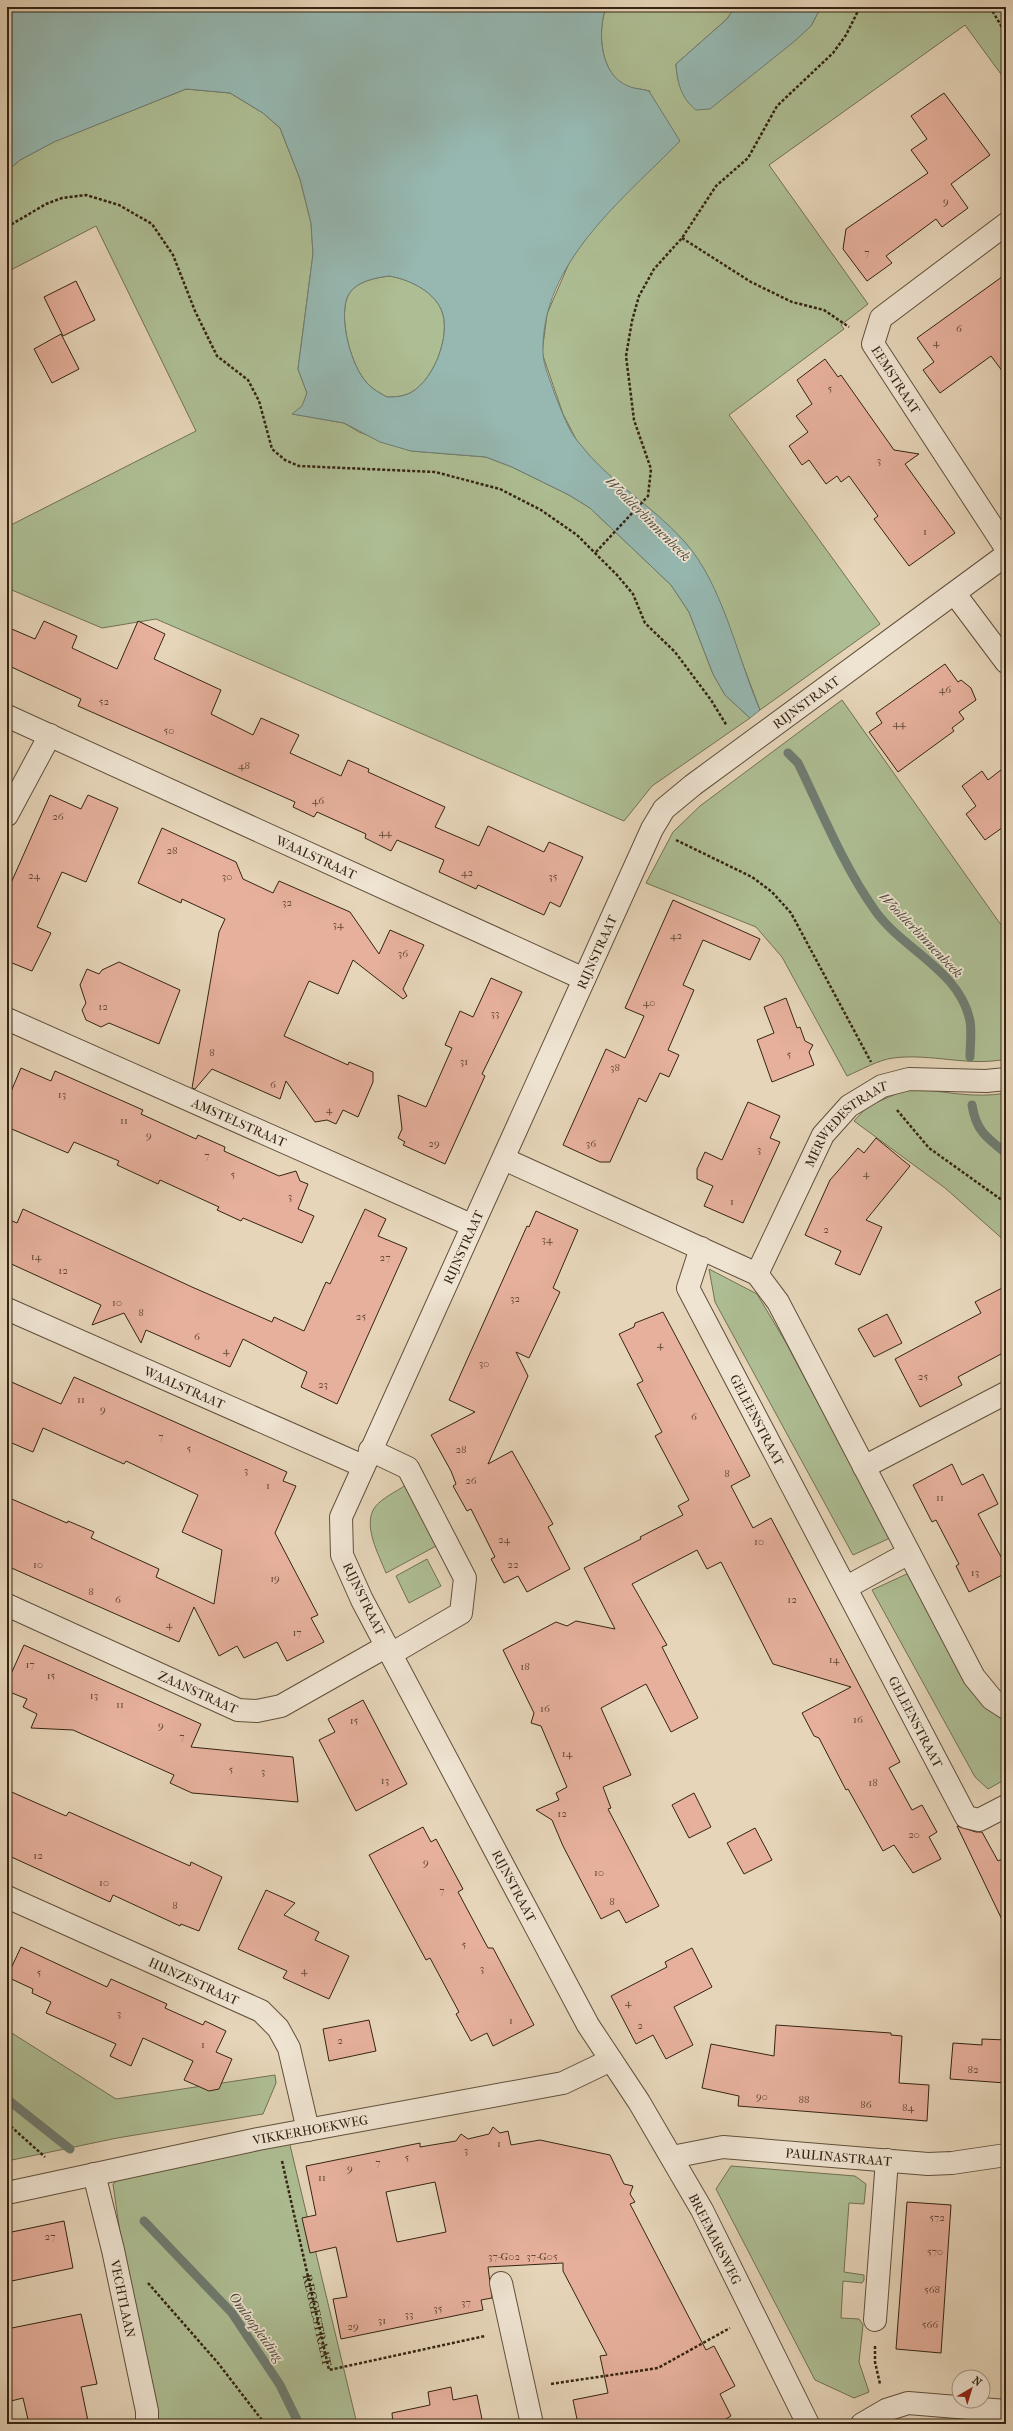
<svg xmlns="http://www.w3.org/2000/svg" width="1013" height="2431" viewBox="0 0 1013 2431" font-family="'IM FELL French Canon',serif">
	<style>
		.green { fill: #aebe94; stroke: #727154 }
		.water { fill: #96b8b1; stroke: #6f7d72; fill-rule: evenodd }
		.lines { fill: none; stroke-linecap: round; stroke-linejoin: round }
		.stream { stroke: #6f7d72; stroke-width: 9 }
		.building { fill: #e6b09c; stroke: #352413; fill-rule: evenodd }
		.minor-casing { stroke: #61503c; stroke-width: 24 }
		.path { stroke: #352413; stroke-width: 2.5; stroke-dasharray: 3 2; stroke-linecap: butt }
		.minor { stroke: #efe4d2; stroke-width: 22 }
		.labels { text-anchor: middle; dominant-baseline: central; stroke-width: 3.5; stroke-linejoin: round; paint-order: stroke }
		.number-label { font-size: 11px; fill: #614735 }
		.street-label { font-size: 13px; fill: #352413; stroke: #efe4d2 }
		.water-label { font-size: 14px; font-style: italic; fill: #4d493a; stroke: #efe4d2 }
	</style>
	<rect width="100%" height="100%" fill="#e6d5b9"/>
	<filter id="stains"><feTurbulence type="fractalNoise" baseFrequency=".005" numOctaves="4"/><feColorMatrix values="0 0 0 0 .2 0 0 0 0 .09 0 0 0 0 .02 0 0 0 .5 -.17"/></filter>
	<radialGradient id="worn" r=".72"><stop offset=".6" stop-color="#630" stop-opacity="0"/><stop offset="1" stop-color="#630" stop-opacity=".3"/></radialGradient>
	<g class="green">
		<path d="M606,7H735L727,19L676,64C677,80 681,92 691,105L811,26L821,7H1006V81L965,25L769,165L868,304L841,325L844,329L729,415L880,624L760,710L720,604L703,569L684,541L601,469L578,443L563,414L542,353L547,314L570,261L589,234L650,91C643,89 634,89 628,87C600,75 597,32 606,7Z"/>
		<path d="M186,89L230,93L263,113L280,128L300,179L311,223L313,254L298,369L307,393L303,406L293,414L344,423L359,432L411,451L486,457L512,467L569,495L590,508L671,585L689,612L713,674L725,695L750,718L652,786L624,821L156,619L102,628L7,588V527L196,431L96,226L7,272V171L20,160L53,142Z"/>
		<path d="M389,276C408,279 432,290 441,309C453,334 432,387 405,395C399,397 392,397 387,397C380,393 372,389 367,383C351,366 339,320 347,298C353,282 374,278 389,276Z"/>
		<path d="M842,700L1006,932V1059C969,1067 931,1053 893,1058C878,1060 861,1070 847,1076L782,957L756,927L646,883L673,832L700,806Z"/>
		<path d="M910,1088C941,1091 975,1099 1006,1093V1242L945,1188L854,1121L868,1106Z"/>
		<path d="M709,1269L757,1294L785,1341L890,1538L853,1555L715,1302Z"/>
		<path d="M406,1485L438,1545L386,1573C379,1555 362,1525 375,1507C382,1498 397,1491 406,1485Z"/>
		<path d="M427,1559L441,1586L409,1603L396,1576Z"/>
		<path d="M909,1573L960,1671L995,1714L1006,1716V1779L988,1789L975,1777L872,1590Z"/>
		<path d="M7,2030L116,2099L275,2075L276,2083L263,2114L117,2138L7,2161Z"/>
		<path d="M289,2141L357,2424H269L257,2421L258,2424H141L124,2261L113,2184L122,2176Z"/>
		<path d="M731,2166L855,2176L866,2184L864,2204L849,2203L844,2272L864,2275V2280L862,2283L843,2281L841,2318L859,2319L863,2325L859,2362L869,2392L854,2398L815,2380L716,2189Z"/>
	</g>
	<g class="water">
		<path d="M7,7H606C597,32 600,75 628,86C634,89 643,89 649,91L680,141C624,199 541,262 543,352C543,365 551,382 555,395C562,411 568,431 580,444C609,482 652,505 684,541C723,584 737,657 760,710L750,718L725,695L713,674L689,612L671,585L590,508L569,495L512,467L486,457L411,451L380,442L344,423L292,414L302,406L307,393L298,369L313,254L311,223L300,179L280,128L263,113L230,93L186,89L54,142L20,160L7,171ZM389,276C408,279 432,290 441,309C453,334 432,387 405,395C399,397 392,397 387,397C380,393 372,389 367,383C351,366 339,320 347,298C353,282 374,278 389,276Z"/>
		<path d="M735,7H821L811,26L796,40L710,109L696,110C681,98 677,82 676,64L727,19Z"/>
	</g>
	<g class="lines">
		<g class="stream">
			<path d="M788,753L798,763C822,812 843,865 874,909C901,949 960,970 970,1021C972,1032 970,1046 970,1057"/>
			<path d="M972,1105C976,1131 987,1138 1006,1153"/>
			<path d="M7,2099L70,2149"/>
			<path d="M144,2221L232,2313L280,2385L299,2424"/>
		</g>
	</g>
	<g class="building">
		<path d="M944,93L990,155L951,184L968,208L942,227L936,219L886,256L892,263L867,281L843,249L846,229L928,173L911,150L927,139L911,116Z"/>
		<path d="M1006,274V376L991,356L940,393L923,370L934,362L917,338Z"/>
		<path d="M76,281L95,320L63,336L44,297Z"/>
		<path d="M61,334L79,369L52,383L34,349Z"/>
		<path d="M825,359L838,377L841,375L894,450L919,454L905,464L955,533L909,566L874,519L878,516L849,476L841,482L837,476L826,484L809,460L802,465L789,446L808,432L796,416L812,404L797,380Z"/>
		<path d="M44,621L77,636L72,648L117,669L138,621L165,634L154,659L221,690L211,714L253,735L261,718L299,735L290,753L341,776L348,760L369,769L368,772L445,807L435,827L479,846L488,826L544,852L549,842L583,857L560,907L550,902L544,915L478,885L476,889L439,872L444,860L397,840L391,851L365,838L366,834L317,812L314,817L293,807L295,802L78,706L81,699L7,665V627L35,639Z"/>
		<path d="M945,664L958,682L961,680L971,688L976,700L959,712L964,719L952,728L954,731L898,772L869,732L882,723L876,713Z"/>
		<path d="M1006,766V825L985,840L966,814L976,806L962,786L982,771L988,780Z"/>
		<path d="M50,795L81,809L88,795L118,808L86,882L62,872L37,927L51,933L32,971L7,961V892Z"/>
		<path d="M162,828L236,862L243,879L273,893L279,881L350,912L379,954L390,930L424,945L403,989L407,996L403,999L353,960L338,994L309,981L284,1036L348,1065L349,1062L373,1072V1082L358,1117L343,1110L336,1124L327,1120L315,1122L286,1081L280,1099L212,1069L195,1089L192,1088L219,932L225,919L182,899L181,903L138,883Z"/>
		<path d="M673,900L760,939L750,960L703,940L683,985L694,990L668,1050L679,1055L669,1077L660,1073L646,1102L639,1098L610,1162H600L563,1145L606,1049L625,1058L644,1016L625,1008Z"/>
		<path d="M119,962L180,990L159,1044L109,1023L101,1027L86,1020L82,1010L86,1003L80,985L87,969L99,974L102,970Z"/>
		<path d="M491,978L522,992L482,1074L485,1076L445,1164L403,1145L405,1142L398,1138L402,1129L398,1095L426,1107L452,1048L445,1045L460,1011L473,1017Z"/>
		<path d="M786,998L797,1028L800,1027L805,1041L813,1045L809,1052L814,1065L772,1082L757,1040L774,1033L764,1007Z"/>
		<path d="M21,1068L51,1081L55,1071L143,1110L141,1114L196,1139L198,1135L225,1147L224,1151L279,1176L296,1171L300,1181L308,1184L298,1209L314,1216L302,1243L243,1218L241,1221L217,1210L219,1207L160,1180L158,1184L117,1165L119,1161L74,1142L68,1153L7,1127V1101Z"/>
		<path d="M748,1102L780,1116L770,1138L780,1142L743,1223L704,1206L713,1186L697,1179V1169L705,1152L722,1160Z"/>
		<path d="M876,1138L910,1166L866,1220L882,1227L860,1275L835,1264L841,1251L805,1235L830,1180L858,1148L864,1153Z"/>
		<path d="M23,1209L192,1287L272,1322L274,1317L304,1331L326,1282L330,1284L365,1209L386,1219L378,1236L407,1248L337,1404L301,1387L307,1372L243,1339L230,1367L146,1330L141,1343L124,1313L92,1325L101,1305L7,1262V1219L17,1223Z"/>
		<path d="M536,1211L578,1230L553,1288L560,1292L529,1358L516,1352L528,1376L488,1464L512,1451L553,1524L548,1527L570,1569L527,1592L518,1576L504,1583L491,1559L495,1557L471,1509L467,1511L453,1486L456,1484L451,1471L431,1435L475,1412L449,1400L527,1226L529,1227Z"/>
		<path d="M1006,1286V1364L1001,1354L958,1377L962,1385L920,1407L895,1359L981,1313L975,1302Z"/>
		<path d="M663,1312L750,1476L731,1486L753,1528L771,1518L900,1762L889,1768L912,1810L922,1805L937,1832L929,1837L941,1859L913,1873L894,1845L883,1851L848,1789L846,1790L819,1738L814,1736L802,1713L851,1687L773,1664L721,1562L707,1569L697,1550L632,1584L667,1645L662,1647L698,1718L671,1732L646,1684L601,1708L631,1775L603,1787L611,1808L608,1809L659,1906L626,1923L619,1910L601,1919L563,1846L552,1820L536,1810L559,1800L556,1793L567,1787L541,1726L531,1723L534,1713L503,1650L556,1622L567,1626L576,1621L615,1629L584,1568L641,1539L640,1537L683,1515L678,1506L689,1500L655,1436L662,1432L637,1384L643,1381L619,1334L634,1327L635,1323Z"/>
		<path d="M887,1314L902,1343L874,1357L858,1329Z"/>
		<path d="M74,1377L287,1472L283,1481L296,1486L275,1533L318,1615L311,1618L324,1642L287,1661L277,1642L244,1658L237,1646L219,1656L194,1607L179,1642L7,1566V1497L67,1523L68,1521L94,1532L91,1538L159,1569L156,1577L214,1604L222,1550L182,1532L198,1495L126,1461L124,1464L43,1428L33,1452L7,1441V1380L61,1404Z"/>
		<path d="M952,1464L962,1485L983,1474L998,1504L978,1514L1006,1566V1573L969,1592L956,1566L959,1564L936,1520L932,1522L913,1485Z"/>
		<path d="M24,1645L201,1724L191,1747L293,1757L298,1802L192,1793L170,1783L174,1775L73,1730L31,1728L37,1714L23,1707L27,1699L7,1691V1683Z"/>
		<path d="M363,1700L407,1784L356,1811L319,1740L335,1732L328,1719Z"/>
		<path d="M7,1790L66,1816L69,1812L190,1866L191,1862L222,1877L199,1931L181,1924L180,1926L113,1895L110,1902L7,1855Z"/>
		<path d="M694,1793L711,1827L689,1838L672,1805Z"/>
		<path d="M957,1826L976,1832H982L998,1861L1006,1857V1928Z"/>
		<path d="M423,1827L431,1842L436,1839L463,1889L458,1892L488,1948H493L534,2025L493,2046L487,2033L471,2041L456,2014L459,2012L430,1958L426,1960L369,1855Z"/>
		<path d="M755,1828L772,1860L744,1874L727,1843Z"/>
		<path d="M266,1890L295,1903L284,1915L319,1932L315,1940L349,1956L329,1999L283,1978L287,1971L238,1949Z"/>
		<path d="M21,1947L107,1987L111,1979L167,2004L165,2008L203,2025L205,2021L226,2031L216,2052L232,2059L219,2089L209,2091L184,2080L193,2061L143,2038L131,2066L110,2056L116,2044L46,2013L51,2002L32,1993L33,1989L7,1977Z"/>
		<path d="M692,1948L712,1987L674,2007L693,2045L666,2059L653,2035L636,2044L611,1996L667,1967L665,1962Z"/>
		<path d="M369,2020L376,2051L329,2061L323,2029Z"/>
		<path d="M776,2025L891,2033V2035L902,2036L899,2083L929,2085L927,2121L738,2106L739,2096L702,2088L711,2044L774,2056Z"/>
		<path d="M982,2039L1006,2040V2083L950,2079L953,2043L982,2045Z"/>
		<path d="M493,2127L500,2133L508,2131L511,2145L540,2140L610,2155L624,2184L633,2186L630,2194L635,2202L630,2204L706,2350L714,2346L735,2386L720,2394L731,2416L717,2424H578L573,2400L608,2393L600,2356L607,2355L563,2271V2263L488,2267L492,2298L481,2300L483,2310L341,2339L333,2299L347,2297L336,2247L310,2253L302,2218L316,2215L306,2166L420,2143V2147L456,2141L461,2134L468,2139L489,2134ZM435,2182L446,2232L397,2242L386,2192Z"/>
		<path d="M907,2202L951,2205L941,2353L896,2349Z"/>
		<path d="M64,2221L73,2268L7,2282V2233Z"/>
		<path d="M81,2314L97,2384L81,2387L88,2421L72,2424H29L23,2398L7,2402V2329Z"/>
		<path d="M451,2387L453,2400L477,2395L483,2424H393L392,2413L430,2405L428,2392Z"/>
	</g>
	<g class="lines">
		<defs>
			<g id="minor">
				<path id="s2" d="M1006,224L881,318L873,344L1006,548"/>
				<path d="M955,594L1006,662"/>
				<path id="s3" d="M7,716L584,979"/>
				<path d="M7,815L50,735"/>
				<path id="s4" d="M7,1019L471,1225"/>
				<path d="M504,1159L757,1274L778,1302L974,1677L992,1699L1006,1708"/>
				<path id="s5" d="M701,1248L688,1288L966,1817L979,1820L1006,1806"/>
				<path id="s6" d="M757,1274L823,1135L849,1106L882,1086L909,1079L986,1081L1006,1079"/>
				<path id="s7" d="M7,1309L363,1466"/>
				<path d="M370,1450L408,1468L465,1578L461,1613L391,1654"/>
				<path d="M864,1467L1006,1393"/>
				<path d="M847,1587L909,1553"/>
				<path id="s8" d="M7,1605L238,1710L257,1711L281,1706L387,1646"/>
				<path id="s9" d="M7,1897L261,2011L278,2028L289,2048L308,2130"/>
				<path id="s10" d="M672,2157L723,2147L928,2164L952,2163L1006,2155"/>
				<path id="s11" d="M94,2174L113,2250L147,2411V2424"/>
				<path id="s12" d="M7,2193L258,2139L563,2083L611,2060"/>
				<path d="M501,2283L532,2424"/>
				<path d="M875,2320L887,2160"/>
				<path id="s13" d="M808,2424L702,2210L639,2102L588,2025L362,1600L342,1555L341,1517L652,829L664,809L693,785L1006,555"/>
				<path d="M862,2424L886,2410L908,2403L1006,2411"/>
			</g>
		</defs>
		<use href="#minor" class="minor-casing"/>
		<g class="path">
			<path d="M990,7L1006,34"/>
			<path d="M7,227L46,204L62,198L86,195L119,205L152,224L173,255L195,311L217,356L248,380L259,401L272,449L285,460L299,466L435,472L500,489L541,510L577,535L617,575L633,594L645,623L675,652L711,700L727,726"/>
			<path d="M682,238L751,282L792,302L824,310L849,327"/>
			<path d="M596,552L648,496L651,469L634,420L626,356L632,321L639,296L654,269L682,238L716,186L748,158L777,106L833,53L846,35L860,7"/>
			<path d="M676,840L752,877L772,892L791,913L871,1062"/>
			<path d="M897,1110L929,1148L1006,1203"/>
			<path d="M7,2123L45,2157"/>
			<path id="s1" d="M282,2161L329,2370L485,2336"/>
			<path d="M148,2283L218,2363L265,2424"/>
			<path d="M875,2346V2362L880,2384"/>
			<path d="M551,2384L658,2368L730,2328"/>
		</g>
		<use href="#minor" class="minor"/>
	</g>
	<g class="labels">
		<g class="number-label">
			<text x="946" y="201">9</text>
			<text x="867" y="252">7</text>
			<text x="959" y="328">6</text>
			<text x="936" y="342">4</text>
			<text x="830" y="388">5</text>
			<text x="879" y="460">3</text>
			<text x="925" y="531">1</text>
			<text x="945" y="689">46</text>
			<text x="104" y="701">52</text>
			<text x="899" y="723">44</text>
			<text x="169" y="730">50</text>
			<text x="244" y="765">48</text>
			<text x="318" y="800">46</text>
			<text x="58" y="816">26</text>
			<text x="385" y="832">44</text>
			<text x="172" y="850">28</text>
			<text x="467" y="872">42</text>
			<text x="34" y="875">24</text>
			<text x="227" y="876">30</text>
			<text x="553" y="876">35</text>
			<text x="287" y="902">32</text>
			<text x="338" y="924">34</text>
			<text x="676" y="935">42</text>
			<text x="403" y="953">36</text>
			<text x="649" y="1002">40</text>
			<text x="103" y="1006">12</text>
			<text x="495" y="1013">33</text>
			<text x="212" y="1052">8</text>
			<text x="789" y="1054">5</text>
			<text x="464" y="1061">31</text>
			<text x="615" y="1067">38</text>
			<text x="273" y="1084">6</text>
			<text x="62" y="1094">13</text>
			<text x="329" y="1109">4</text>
			<text x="124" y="1120">11</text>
			<text x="149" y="1135">9</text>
			<text x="434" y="1143">29</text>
			<text x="591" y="1143">36</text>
			<text x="759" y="1149">3</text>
			<text x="207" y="1155">7</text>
			<text x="866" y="1173">4</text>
			<text x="233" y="1174">5</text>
			<text x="290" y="1196">3</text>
			<text x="732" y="1201">1</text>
			<text x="826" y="1229">2</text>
			<text x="547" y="1239">34</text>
			<text x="36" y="1256">14</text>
			<text x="385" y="1257">27</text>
			<text x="63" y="1270">12</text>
			<text x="515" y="1298">32</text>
			<text x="117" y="1302">10</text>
			<text x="141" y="1312">8</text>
			<text x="361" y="1316">25</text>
			<text x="197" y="1336">6</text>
			<text x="660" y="1344">4</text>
			<text x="226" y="1350">4</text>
			<text x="484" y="1363">30</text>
			<text x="923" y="1376">25</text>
			<text x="323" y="1384">23</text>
			<text x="81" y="1399">11</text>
			<text x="103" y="1409">9</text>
			<text x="694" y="1416">6</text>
			<text x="161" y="1436">7</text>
			<text x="189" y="1448">5</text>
			<text x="461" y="1449">28</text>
			<text x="246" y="1470">3</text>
			<text x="727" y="1473">8</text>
			<text x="471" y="1480">26</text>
			<text x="268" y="1485">1</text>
			<text x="940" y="1497">11</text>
			<text x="504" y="1539">24</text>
			<text x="759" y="1541">10</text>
			<text x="38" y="1564">10</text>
			<text x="513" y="1564">22</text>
			<text x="975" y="1572">13</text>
			<text x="275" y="1578">19</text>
			<text x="91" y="1591">8</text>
			<text x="118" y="1599">6</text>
			<text x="792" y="1599">12</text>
			<text x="169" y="1624">4</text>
			<text x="297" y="1632">17</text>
			<text x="834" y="1659">14</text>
			<text x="30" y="1664">17</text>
			<text x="525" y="1666">18</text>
			<text x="51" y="1675">15</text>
			<text x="94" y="1695">13</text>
			<text x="120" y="1704">11</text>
			<text x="545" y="1708">16</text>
			<text x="858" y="1719">16</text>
			<text x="354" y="1720">15</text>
			<text x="161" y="1725">9</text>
			<text x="182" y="1736">7</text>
			<text x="567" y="1753">14</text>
			<text x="231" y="1769">5</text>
			<text x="263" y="1771">3</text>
			<text x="385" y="1780">13</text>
			<text x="873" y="1782">18</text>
			<text x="562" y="1813">12</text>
			<text x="914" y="1834">20</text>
			<text x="38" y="1855">12</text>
			<text x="426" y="1862">9</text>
			<text x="599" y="1872">10</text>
			<text x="104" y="1882">10</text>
			<text x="442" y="1890">7</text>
			<text x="612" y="1901">8</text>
			<text x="175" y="1905">8</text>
			<text x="464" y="1944">5</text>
			<text x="482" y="1968">3</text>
			<text x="304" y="1970">4</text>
			<text x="39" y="1972">5</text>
			<text x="628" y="2002">4</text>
			<text x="119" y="2013">3</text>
			<text x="511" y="2020">1</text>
			<text x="640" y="2025">2</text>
			<text x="340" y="2040">2</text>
			<text x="203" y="2044">1</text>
			<text x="973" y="2069">82</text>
			<text x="762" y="2096">90</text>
			<text x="804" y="2099">88</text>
			<text x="866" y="2104">86</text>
			<text x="908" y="2107">84</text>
			<text x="499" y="2143">1</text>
			<text x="466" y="2150">3</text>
			<text x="407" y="2157">5</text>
			<text x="378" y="2162">7</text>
			<text x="350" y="2168">9</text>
			<text x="322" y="2177">11</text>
			<text x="937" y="2217">572</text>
			<text x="50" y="2236">27</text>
			<text x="935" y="2251">570</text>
			<text x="504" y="2256">37-G02</text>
			<text x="542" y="2256">37-G05</text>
			<text x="932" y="2289">568</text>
			<text x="466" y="2302">37</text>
			<text x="438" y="2308">35</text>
			<text x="409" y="2314">33</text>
			<text x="382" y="2320">31</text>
			<text x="930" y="2324">566</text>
			<text x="353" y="2326">29</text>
		</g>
		<g class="street-label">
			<text stroke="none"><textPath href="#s2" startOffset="226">EEMSTRAAT</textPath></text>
			<text stroke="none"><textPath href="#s13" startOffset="1981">RIJNSTRAAT</textPath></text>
			<text stroke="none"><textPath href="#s3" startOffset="340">WAALSTRAAT</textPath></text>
			<text stroke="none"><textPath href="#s13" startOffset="1645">RIJNSTRAAT</textPath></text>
			<text stroke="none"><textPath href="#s4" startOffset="254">AMSTELSTRAAT</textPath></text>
			<text stroke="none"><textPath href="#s6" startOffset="178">MERWEDESTRAAT</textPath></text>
			<text stroke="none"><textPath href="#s13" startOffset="1321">RIJNSTRAAT</textPath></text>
			<text stroke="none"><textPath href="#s7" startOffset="194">WAALSTRAAT</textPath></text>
			<text stroke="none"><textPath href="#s5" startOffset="191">GELEENSTRAAT</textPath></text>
			<text transform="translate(364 1599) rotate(64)">RIJNSTRAAT</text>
			<text stroke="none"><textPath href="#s8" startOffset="210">ZAANSTRAAT</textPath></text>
			<text stroke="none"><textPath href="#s5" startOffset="532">GELEENSTRAAT</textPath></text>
			<text transform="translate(514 1886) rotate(62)">RIJNSTRAAT</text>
			<text stroke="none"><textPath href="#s9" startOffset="205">HUNZESTRAAT</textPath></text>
			<text stroke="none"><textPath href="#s12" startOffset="310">VIKKERHOEKWEG</textPath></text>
			<text stroke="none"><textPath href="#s10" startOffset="168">PAULINASTRAAT</textPath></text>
			<text transform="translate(715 2239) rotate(63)">BREEMARSWEG</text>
			<text stroke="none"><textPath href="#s11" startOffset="128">VECHTLAAN</textPath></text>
			<text stroke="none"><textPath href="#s1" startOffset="163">REGGESTRAAT</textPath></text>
		</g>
		<g class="water-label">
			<text transform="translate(648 519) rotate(45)">Woolderbinnenbeek</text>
			<text transform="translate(921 935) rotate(46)">Woolderbinnenbeek</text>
			<text transform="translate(256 2327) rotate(54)">Omloopleiding</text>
		</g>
	</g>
	<rect width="1013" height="2431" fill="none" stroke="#e6d5b9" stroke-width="24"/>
	<rect x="8" y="8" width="997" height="2415" fill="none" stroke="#352413" stroke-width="2"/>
	<rect x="12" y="12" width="989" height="2407" fill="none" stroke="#352413"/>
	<g transform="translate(971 2389) rotate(38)"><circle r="19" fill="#efe4d2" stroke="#a59786"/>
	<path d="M0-3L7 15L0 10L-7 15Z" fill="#8f2418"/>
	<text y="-6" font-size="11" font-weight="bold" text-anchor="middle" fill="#352413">N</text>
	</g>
	<rect width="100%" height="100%" filter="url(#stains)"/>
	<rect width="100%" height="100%" fill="url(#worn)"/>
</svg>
